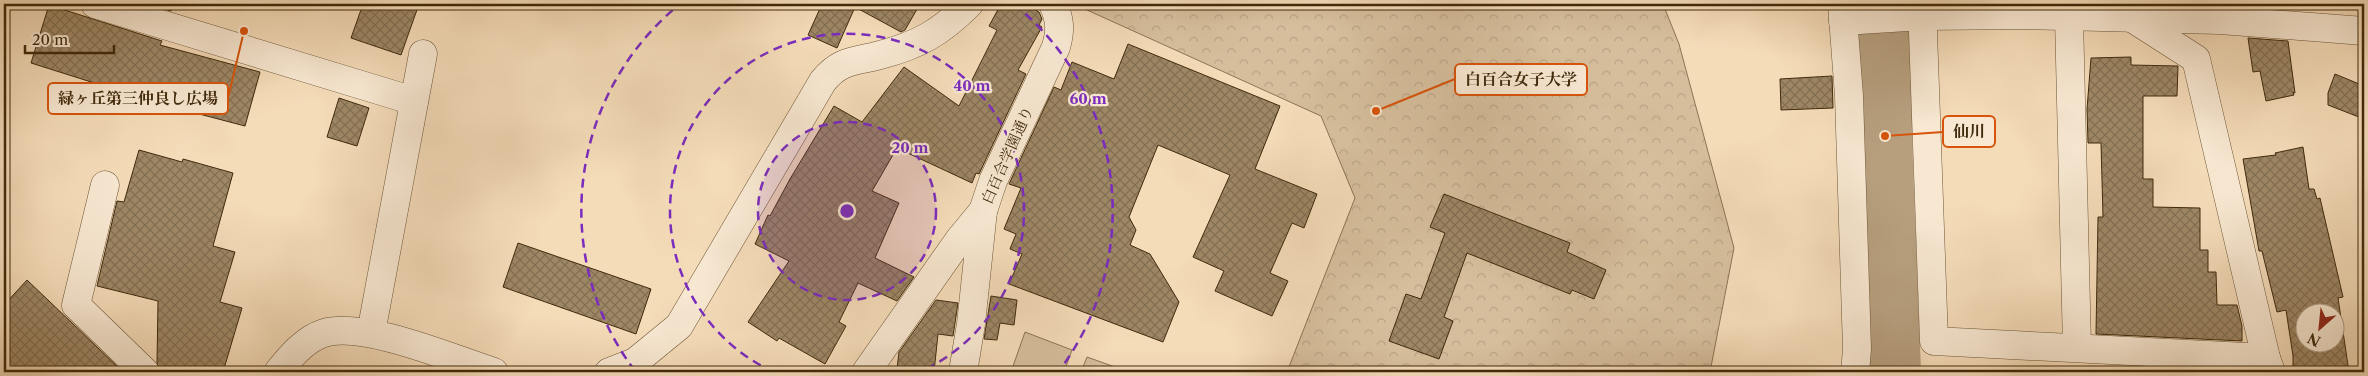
<svg xmlns="http://www.w3.org/2000/svg" width="2368" height="376" viewBox="0 0 2368 376" font-family="'Libre Caslon Text','Noto Serif JP',serif">
	<style>
		.forest { fill: url(#forest-crowns); stroke: #8b7454 }
		.pitch { fill: #d6be9c; stroke: #8b7454 }
		.lines { fill: none; stroke-linecap: round; stroke-linejoin: round }
		.river { stroke: #b79f7e; stroke-width: 54 }
		.building { fill: url(#building-cross-hatch); stroke: #402a0c; fill-rule: evenodd }
		.street-casing { stroke: #6d5637; stroke-width: 29 }
		.street { stroke: #f8e8d2; stroke-width: 28 }
		.ring { fill: none; stroke: #7b2cbf; stroke-width: 2.5; stroke-dasharray: 9 6 }
		.labels { text-anchor: middle; dominant-baseline: central; stroke-width: 4.5; stroke-linejoin: round; paint-order: stroke }
		.street-label { font-size: 15px; fill: #402a0c; stroke: #f8e8d2 }
		.centre { fill: #7b2cbf; stroke: #f8e8d2; stroke-width: 2.5 }
		.ring-label { font-size: 15px; text-anchor: middle; font-weight: bold; fill: #7b2cbf; stroke: #f8e8d2; stroke-width: 4.5; stroke-linejoin: round; paint-order: stroke }
		.leader { fill: none; stroke: #d7540c; stroke-width: 2 }
		.callout-dot { fill: #d7540c; stroke: #f8e8d2; stroke-width: 2 }
		.callout { fill: #f8e8d2; stroke: #d7540c; stroke-width: 2 }
		.callout-label { font-size: 16px; text-anchor: middle; font-weight: bold; fill: #402a0c }
	</style>
	<defs>
		<pattern id="forest-crowns" width="20" height="18" patternUnits="userSpaceOnUse" patternTransform="scale(1.25)"><rect width="20" height="18" fill="#d6be9c"/><path d="M2 6a3 3 0 1 1 6 0M12 15a3 3 0 1 1 6 0" fill="none" stroke="#b9a385"/></pattern>
		<pattern id="building-cross-hatch" width="8" height="8" patternUnits="userSpaceOnUse" patternTransform="scale(1.25)"><rect width="8" height="8" fill="#9e8766"/><path d="M0 0l8 8M0 8l8-8" fill="none" stroke="#826f52"/></pattern>
	</defs>
	<rect width="100%" height="100%" fill="#f5dcb9"/>
	<filter id="stains"><feTurbulence type="fractalNoise" baseFrequency=".004" numOctaves="4"/><feColorMatrix values="0 0 0 0 .2 0 0 0 0 .09 0 0 0 0 .02 0 0 0 .5 -.17"/></filter>
	<radialGradient id="worn" r=".72"><stop offset=".6" stop-color="#630" stop-opacity="0"/><stop offset="1" stop-color="#630" stop-opacity=".3"/></radialGradient>
	<path class="forest" d="M1086,4H1663L1679,44L1734,248L1710,372H1287L1355,198L1321,116L1087,10Z"/>
	<g class="pitch">
		<path d="M1025,332L1072,350L1064,372H1011Z"/>
		<path d="M1087,357L1129,372H1081Z"/>
	</g>
	<g class="lines">
		<path class="river" d="M1882,4L1886,58L1885,136L1894,372"/>
	</g>
	<g class="building">
		<path d="M148,4H173L171,11Z"/>
		<path d="M363,4H419L401,55L351,38Z"/>
		<path d="M822,4H920L905,30L901,32L855,7L837,48L808,35Z"/>
		<path d="M1001,4H1024L1039,12L1042,19L1039,25L1042,27L1018,70L1026,74L979,174L976,173L972,183L897,148L872,191L899,203L875,258L914,277L897,301L858,283L839,322L846,326L825,364L779,338L777,341L748,322L789,261L755,244L768,215L770,216L790,179L834,106L862,122L904,67L959,106L997,30L989,26Z"/>
		<path d="M2243,4H2282L2283,9L2243,6Z"/>
		<path d="M49,5L162,41L160,45L260,72L245,126L161,104L31,63Z"/>
		<path d="M2248,38L2288,41L2295,93L2293,92L2294,95L2266,101L2260,71L2253,72Z"/>
		<path d="M1128,44L1280,106L1255,169L1317,194L1304,228L1292,223L1270,273L1288,281L1272,316L1215,291L1224,271L1193,257L1230,175L1158,145L1129,217L1136,230L1130,245L1150,254L1179,302L1163,342L1009,284L1022,254L1010,249L1016,234L1004,229L1021,188L1009,184L1054,87L1061,90L1072,62L1114,79Z"/>
		<path d="M2131,57V65L2178,66L2177,96H2143V179H2153V207L2200,208V250H2208V272H2216L2217,305H2237L2242,326V341L2096,334L2098,217H2103L2101,143H2088L2087,109L2091,58Z"/>
		<path d="M2335,74L2364,86V119L2328,105V93Z"/>
		<path d="M1832,76L1833,108L1781,110L1780,79Z"/>
		<path d="M339,98L369,108L357,146L327,137Z"/>
		<path d="M2303,147L2309,189H2314L2317,199L2320,198L2343,297L2338,298L2349,372H2293V356L2286,310L2277,312L2262,251H2259L2243,159L2276,155L2275,153ZM2306,314H2336V344H2306Z"/>
		<path d="M139,150L182,162L183,159L233,173L213,246L235,252L220,302L242,308L223,372H160L157,363L158,301L97,286L117,201L124,202Z"/>
		<path d="M1444,194L1570,243L1567,252L1606,270L1594,299L1572,290L1570,294L1467,253L1444,317L1453,321L1439,359L1389,341L1406,294L1421,299L1445,233L1430,227Z"/>
		<path d="M518,243L651,289L636,334L503,287Z"/>
		<path d="M27,280L71,322L123,372H4V305Z"/>
		<path d="M991,296L1017,300L1014,325L1000,323L997,340L984,339Z"/>
		<path d="M936,300L958,303L953,336L938,334L934,372L897,369L899,352Z"/>
	</g>
	<g class="lines">
		<defs>
			<g id="street">
				<path d="M95,4L414,101"/>
				<path d="M1842,4L1849,96L1857,349L1855,372"/>
				<path d="M1922,4L1934,341L2266,358"/>
				<path d="M2069,18L2077,347"/>
				<path d="M2132,18L2196,59L2266,358L2271,372"/>
				<path d="M1843,21L1923,16L2026,15L2220,20L2364,31"/>
				<path d="M105,185L76,305L145,372"/>
				<path d="M371,333L423,54"/>
				<path d="M278,372C290,357 305,339 324,333C364,321 453,359 494,372"/>
				<path d="M609,372L635,362L679,326L823,81C841,59 855,62 880,55C919,45 941,32 969,4"/>
				<path d="M866,372L959,240L983,211"/>
				<path d="M963,372L971,324L983,211L993,181L1056,47C1061,30 1060,19 1053,4"/>
			</g>
		</defs>
		<use href="#street" class="street-casing"/>
		<use href="#street" class="street"/>
	</g>
	<circle cx="847" cy="211" r="89" fill="#7b2cbf" fill-opacity=".12"/>
	<g class="ring">
		<circle cx="847" cy="211" r="89"/>
		<path d="M774 372A177 177 0 1 1 920 372"/>
		<path d="M635 371A266 266 0 0 1 680 4M1014 4A266 266 0 0 1 1059 371"/>
	</g>
	<g class="labels">
		<g class="street-label">
			<text transform="translate(1007 155) rotate(-66)">白百合学園通り</text>
		</g>
	</g>
	<circle cx="847" cy="211" r="8" class="centre"/>
	<g class="ring-label">
		<text x="972" y="91">40 m</text>
		<text x="1088" y="104">60 m</text>
		<text x="910" y="153">20 m</text>
	</g>
	<path class="leader" d="M1376 111L1455 79M244 31L228 98M1885 136L1943 132"/>
	<g class="callout-dot">
		<circle cx="1376" cy="111" r="5"/>
		<circle cx="244" cy="31" r="5"/>
		<circle cx="1885" cy="136" r="5"/>
	</g>
	<g class="callout">
		<rect x="1455" y="64" width="132" height="31" rx="5"/>
		<rect x="48" y="83" width="180" height="31" rx="5"/>
		<rect x="1943" y="116" width="52" height="31" rx="5"/>
	</g>
	<g class="callout-label">
		<text x="1521" y="85">白百合女子大学</text>
		<text x="138" y="104">緑ヶ丘第三仲良し広場</text>
		<text x="1969" y="137">仙川</text>
	</g>
	<rect width="2368" height="376" fill="none" stroke="#f5dcb9" stroke-width="20"/>
	<rect x="5" y="5" width="2358" height="366" fill="none" stroke="#402a0c" stroke-width="2.5"/>
	<rect x="10" y="10" width="2348" height="356" fill="none" stroke="#402a0c"/>
	<g transform="translate(2320 328) rotate(207)"><circle r="24" fill="#f8e8d2" stroke="#ae9c83"/>
	<path d="M0-4L9 19L0 12L-9 19Z" fill="#8f2418"/>
	<text y="-8" font-size="14" font-weight="bold" text-anchor="middle" fill="#402a0c">N</text>
	</g>
	<path d="M25 45v8h89v-8" fill="none" stroke="#402a0c" stroke-width="2.5"/>
	<text x="32" y="45" font-size="15" fill="#402a0c" stroke="#f8e8d2" stroke-width="4" paint-order="stroke">20 m</text>
	<rect width="100%" height="100%" filter="url(#stains)"/>
	<rect width="100%" height="100%" fill="url(#worn)"/>
</svg>
